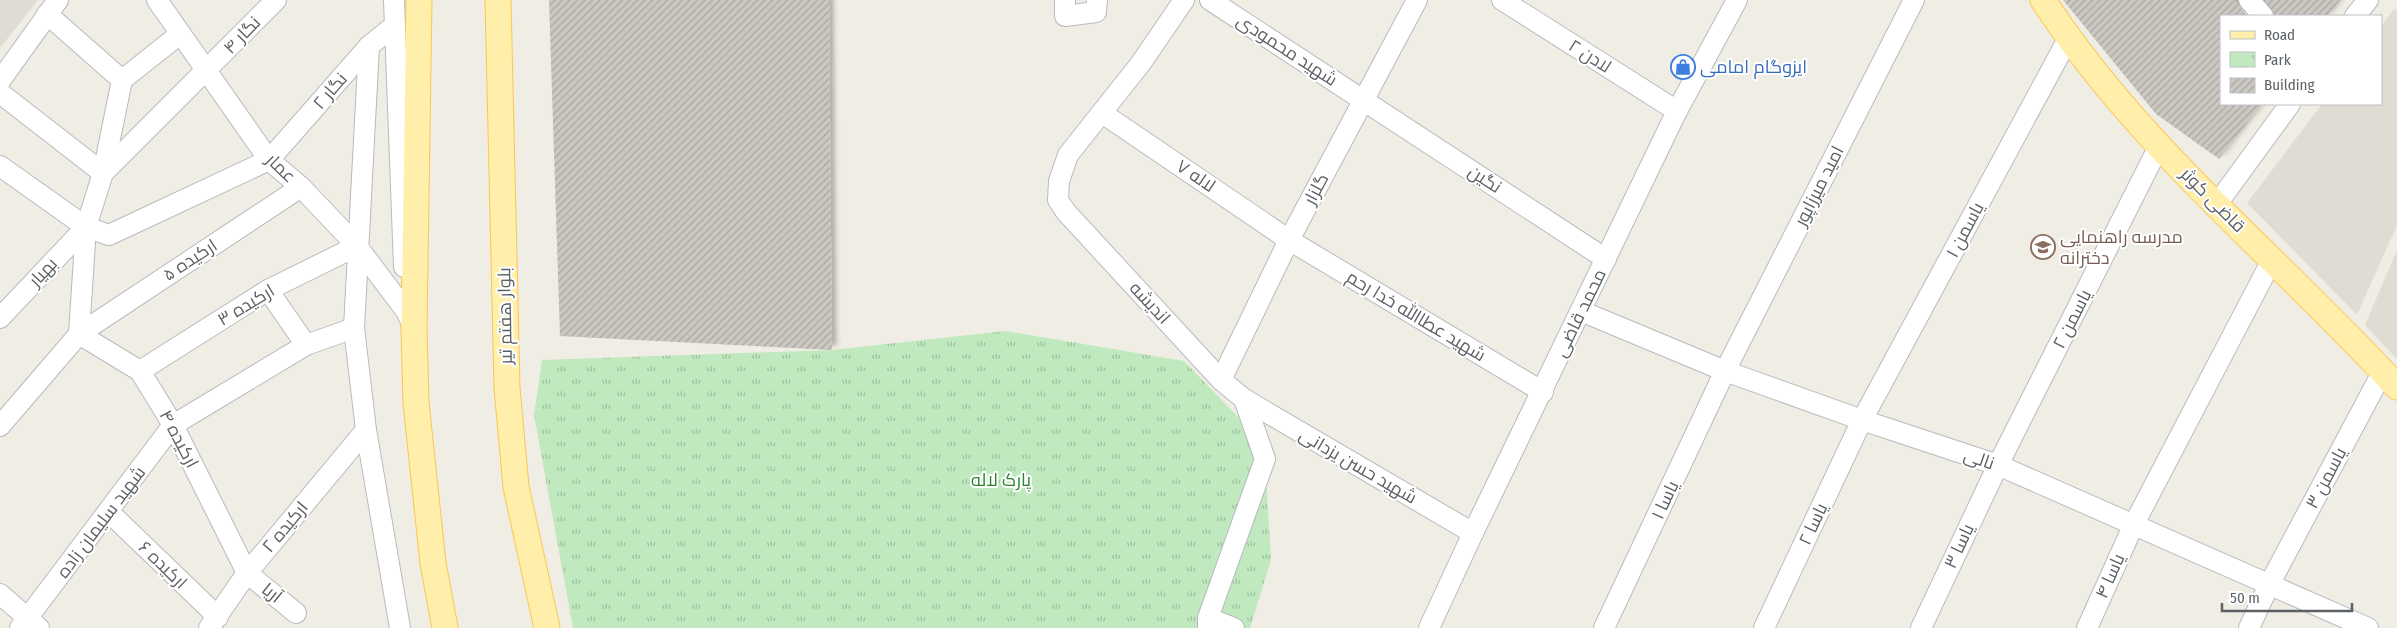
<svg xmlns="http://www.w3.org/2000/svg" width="2397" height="628" viewBox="0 0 2397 628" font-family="'Fira Sans Condensed',Cairo,sans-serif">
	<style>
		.education { fill: #e0dcd3 }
		.park { fill: url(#park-tufts) }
		.building { fill: url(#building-hatch); filter: url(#shadow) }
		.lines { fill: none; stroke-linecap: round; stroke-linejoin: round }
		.minor-casing { stroke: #b7bbbf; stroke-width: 22 }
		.major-casing { stroke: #fbc652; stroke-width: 27 }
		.minor { stroke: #fff; stroke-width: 20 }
		.major { stroke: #ffefaa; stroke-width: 25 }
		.labels { text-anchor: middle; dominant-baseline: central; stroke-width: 4; stroke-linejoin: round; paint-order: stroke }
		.street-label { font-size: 18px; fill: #5c6166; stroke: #fff }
		.shop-label { font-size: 18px; fill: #366cbe; stroke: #fff; text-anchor: start }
		.education-label { font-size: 18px; fill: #785e54; stroke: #fff; text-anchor: start }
		.park-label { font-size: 18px; fill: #2e8330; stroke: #fff }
	</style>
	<defs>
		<pattern id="park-tufts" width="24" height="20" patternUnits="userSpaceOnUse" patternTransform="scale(1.25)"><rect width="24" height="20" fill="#c0e9bf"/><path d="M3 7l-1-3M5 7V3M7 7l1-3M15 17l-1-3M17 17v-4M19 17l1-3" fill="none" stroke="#9fc09f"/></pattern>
		<pattern id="building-hatch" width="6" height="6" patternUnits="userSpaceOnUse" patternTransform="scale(1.25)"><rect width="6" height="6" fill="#cbc7c1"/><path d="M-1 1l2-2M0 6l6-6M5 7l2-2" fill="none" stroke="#a8a5a1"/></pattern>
		<filter id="shadow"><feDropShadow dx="4.5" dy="-4.5" stdDeviation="2.5" flood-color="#0004"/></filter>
	</defs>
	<rect width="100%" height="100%" fill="#f0ede4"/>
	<g class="education">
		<path d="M0,0H38L0,48Z"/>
		<path d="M2394,9L2397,11V225L2357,315L2247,203L2322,104H2381V27Z"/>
		<path d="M2397,250V359L2365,325Z"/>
	</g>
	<path class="park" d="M1005,331L1184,361L1238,417L1265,459L1271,560L1250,628H573L534,415L542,360L832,350Z"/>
	<g class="building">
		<path d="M549,0H829L832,350L560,336Z"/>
		<path d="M2063,0H2234L2247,16H2221V104H2262L2219,159L2156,114Z"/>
		<path d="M2261,0H2340L2328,16H2275Z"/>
	</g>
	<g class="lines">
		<defs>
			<g id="minor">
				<path d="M157,0L269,160L301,187L357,246L406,311L414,328"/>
				<path d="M394,0L404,267"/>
				<path d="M1065,0V16L1096,12L1097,0"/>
				<path d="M1184,0L1141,63L1068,155L1059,181L1058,200L1066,212L1221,380L1244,399L1265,459L1208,618V628"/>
				<path d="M1210,0L1606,259"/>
				<path d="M1502,0L1677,111"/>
				<path d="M2249,0L2263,16"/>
				<path d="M47,14L122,80"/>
				<path d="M2355,16L2368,0"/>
				<path d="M369,46L354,328L366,430L400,628"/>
				<path d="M0,81L58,0"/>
				<path d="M0,93L103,173L276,0"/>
				<path d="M1102,113L1289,240L1543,392"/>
				<path d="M0,166L86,227L109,235L269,160L369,46L395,25"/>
				<path d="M2217,204L2290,104"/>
				<path d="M268,290L306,345"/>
				<path d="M1581,311L1725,371L1862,420L1998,465L2368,628"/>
				<path d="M0,318L86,227"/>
				<path d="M140,371L268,290L357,246"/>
				<path d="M1221,380L1289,240L1417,0"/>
				<path d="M1244,399L1473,533"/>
				<path d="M0,426L79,334L86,227L103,173L122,80L180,34"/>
				<path d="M109,512L218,617"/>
				<path d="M0,594L39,628"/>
				<path d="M296,613L247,573L173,425L140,371L79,334L301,187"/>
				<path d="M1208,618L1234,628"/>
				<path d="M20,628L173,425L306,345L354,328"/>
				<path d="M209,628L247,573L366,430"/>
				<path d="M1429,628L1473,533L1677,111L1737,0"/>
				<path d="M1604,628L1725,371L1914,0"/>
				<path d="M1764,628L1862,420L2068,39"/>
				<path d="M1921,628L1998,465L2159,146"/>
				<path d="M2087,628L2134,524L2272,260"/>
				<path d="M2249,628L2269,585L2383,371"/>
			</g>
			<g id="major">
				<path d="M419,0L414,328L416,403L433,563L445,628"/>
				<path d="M498,0L507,388L516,487L547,628"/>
				<path d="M2043,0C2139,148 2279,258 2397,387"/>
			</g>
		</defs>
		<use href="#minor" class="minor-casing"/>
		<use href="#major" class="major-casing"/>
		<use href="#minor" class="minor"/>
		<use href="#major" class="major"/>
	</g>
	<defs>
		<symbol id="shop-ring" viewBox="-11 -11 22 22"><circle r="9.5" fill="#fff" stroke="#3f7fe0" stroke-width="1.5"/><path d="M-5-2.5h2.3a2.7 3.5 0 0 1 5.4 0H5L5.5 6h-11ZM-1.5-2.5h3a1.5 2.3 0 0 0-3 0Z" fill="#3f7fe0"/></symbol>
		<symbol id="school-ring" viewBox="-11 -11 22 22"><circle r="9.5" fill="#fff" stroke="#8d6e63" stroke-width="1.5"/><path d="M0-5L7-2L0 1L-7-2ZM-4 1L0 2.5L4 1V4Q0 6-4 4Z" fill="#8d6e63"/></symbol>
	</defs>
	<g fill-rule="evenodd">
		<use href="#shop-ring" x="1669" y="53" width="28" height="28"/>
		<use href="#school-ring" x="2029" y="233" width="28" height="28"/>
	</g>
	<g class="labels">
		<g class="street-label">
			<text transform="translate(242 35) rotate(-46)">نگار ۴</text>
			<text transform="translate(1287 50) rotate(33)">شهید محمودی</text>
			<text transform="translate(1590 56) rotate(32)">لادن ۲</text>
			<text transform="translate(330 91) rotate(-49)">نگار ۲</text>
			<text transform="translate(281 168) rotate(44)">عمار</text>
			<text transform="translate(1196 176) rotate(34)">لاله ۷</text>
			<text transform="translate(1485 179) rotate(33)">نگین</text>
			<text transform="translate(1819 186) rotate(-63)">امید میرزاپور</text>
			<text transform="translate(1316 189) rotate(-62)">گلزار</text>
			<text transform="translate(2213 200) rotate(45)">قاضی کوثر</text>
			<text transform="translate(1965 230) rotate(-62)">یاسمن ۱</text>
			<text transform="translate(190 260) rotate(-33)">ارکیده ۵</text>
			<text transform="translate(43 272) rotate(-47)">بهیار</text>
			<text transform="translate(1150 303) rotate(47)">اندیشه</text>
			<text transform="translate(246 305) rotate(-31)">ارکیده ۳</text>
			<text transform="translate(1580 313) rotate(-64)">محمد قاضی</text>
			<text transform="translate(505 316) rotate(-91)">بلوار هفتم تیر</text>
			<text transform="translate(1416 316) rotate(31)">شهید عطاالله خدا رحم</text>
			<text transform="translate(2072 319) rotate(-63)">یاسمن ۲</text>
			<text transform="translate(179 439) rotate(62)">ارکیده ۴</text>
			<text transform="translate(1979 459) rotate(19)">نالی</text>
			<text transform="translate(1358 466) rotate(30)">شهید حسن یزدانی</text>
			<text transform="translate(2326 478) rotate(-62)">یاسمن ۳</text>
			<text transform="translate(1665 500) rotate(-65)">یاسا ۱</text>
			<text transform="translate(101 522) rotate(-53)">شهید سلیمان زاده</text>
			<text transform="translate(1813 524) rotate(-65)">یاسا ۲</text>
			<text transform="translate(285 527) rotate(-50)">ارکیده ۲</text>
			<text transform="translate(1959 546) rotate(-65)">یاسا ۳</text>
			<text transform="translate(163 565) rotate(44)">ارکیده ۶</text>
			<text transform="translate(2110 576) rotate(-66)">یاسا ۴</text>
			<text transform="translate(272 593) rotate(39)">آریا</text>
		</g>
		<g class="shop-label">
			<text x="1700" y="67">ایزوگام امامی</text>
		</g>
		<g class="education-label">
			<text x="2060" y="237">مدرسه راهنمایی<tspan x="2060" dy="21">دخترانه</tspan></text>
		</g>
		<g class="park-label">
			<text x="1001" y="480">پارک لاله</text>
		</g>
	</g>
	<rect x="2220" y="15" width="162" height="90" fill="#ffffff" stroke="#bec0c2"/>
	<rect x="2230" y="31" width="25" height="8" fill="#ffefaa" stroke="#bec0c2"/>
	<text x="2264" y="40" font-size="15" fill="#5c6166">Road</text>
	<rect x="2230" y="52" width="25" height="15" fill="url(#park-tufts)" stroke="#bec0c2"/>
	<text x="2264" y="65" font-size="15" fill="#5c6166">Park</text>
	<rect x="2230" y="78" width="25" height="15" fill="url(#building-hatch)" stroke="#bec0c2"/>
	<text x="2264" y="90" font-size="15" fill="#5c6166">Building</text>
	<path d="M2222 603v8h130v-8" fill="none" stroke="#5c6166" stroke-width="2.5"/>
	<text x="2230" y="603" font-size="15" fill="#5c6166" stroke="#ffffff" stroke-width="4" paint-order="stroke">50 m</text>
</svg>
